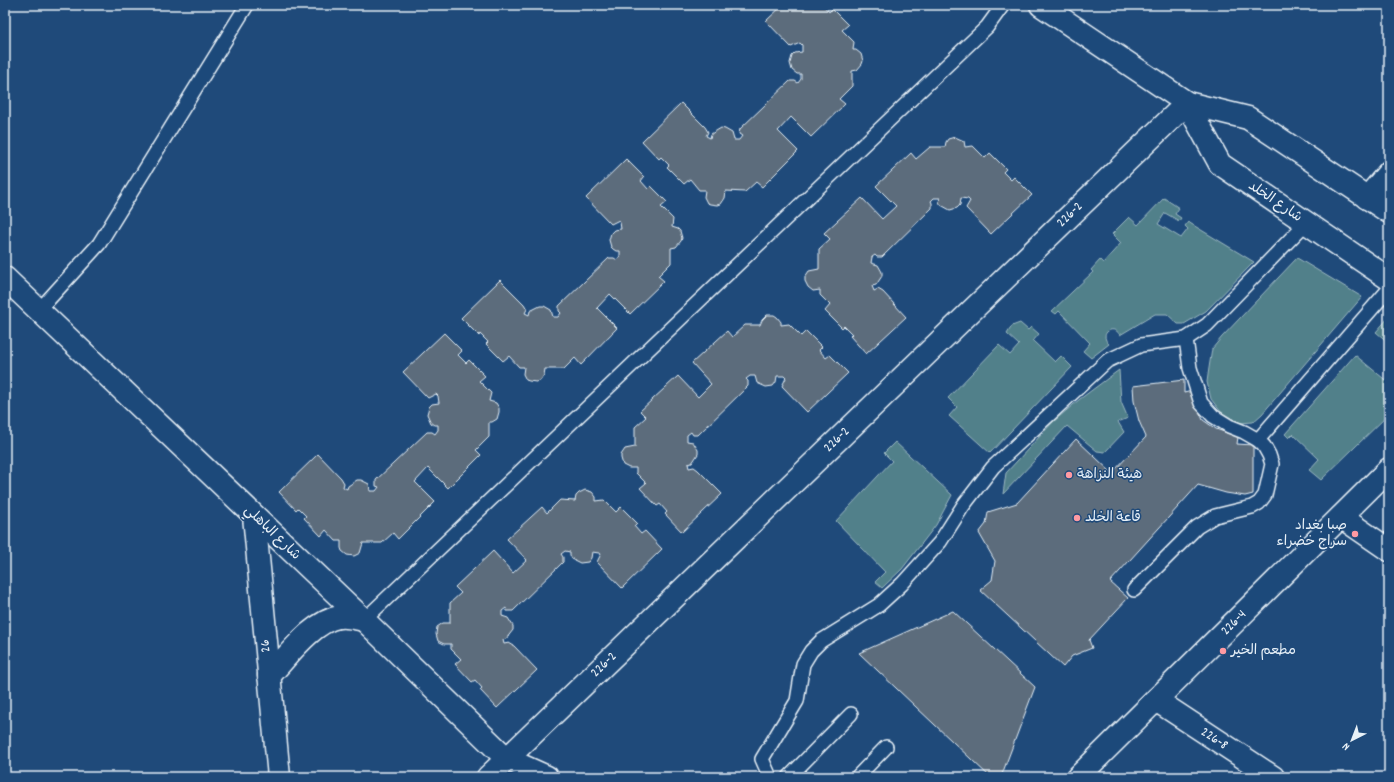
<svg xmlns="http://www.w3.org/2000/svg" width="1394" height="782" viewBox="0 0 1394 782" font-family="Dekko,'Playpen Sans Arabic',sans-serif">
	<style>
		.green { fill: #51808a; stroke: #9cb8c1 }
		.building { fill: #5b6c7c; stroke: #e8f1f8 }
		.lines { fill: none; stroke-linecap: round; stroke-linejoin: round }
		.lane-casing { stroke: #e8f1f8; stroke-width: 16 }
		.street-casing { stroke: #e8f1f8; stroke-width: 25 }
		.lane { stroke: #1f4a7a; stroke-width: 13 }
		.street { stroke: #1f4a7a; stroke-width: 22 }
		.poi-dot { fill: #ff9aa2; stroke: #1f4a7a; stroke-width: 1.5 }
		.labels { text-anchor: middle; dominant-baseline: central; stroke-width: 3; stroke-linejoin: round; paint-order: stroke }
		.street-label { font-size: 14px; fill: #e8f1f8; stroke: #1f4a7a }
		.poi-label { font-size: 14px; fill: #e8f1f8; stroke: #1f4a7a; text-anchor: start }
	</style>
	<rect width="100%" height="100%" fill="#1f4a7a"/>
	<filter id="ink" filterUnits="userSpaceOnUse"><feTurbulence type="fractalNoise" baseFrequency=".025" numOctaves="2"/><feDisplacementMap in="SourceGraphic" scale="8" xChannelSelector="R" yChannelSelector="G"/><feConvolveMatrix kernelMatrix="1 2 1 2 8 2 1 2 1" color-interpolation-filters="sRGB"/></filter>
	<g filter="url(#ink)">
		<g class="green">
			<path d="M1164,198L1179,208L1175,214L1181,218L1179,221L1165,213L1158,224L1181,238L1188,229L1185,226L1188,222L1254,262L1206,311L1184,324H1178L1167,314H1155L1120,335C1113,323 1098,334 1109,344L1091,358L1083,351L1090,343L1059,311L1056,314L1052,311L1093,272L1091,270L1100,260L1103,263L1121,243L1112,234L1129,217L1138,225Z"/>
			<path d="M1297,258L1362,297L1262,414L1253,422L1240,423L1221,412L1211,399L1207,382L1209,368L1212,349L1222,337Z"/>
			<path d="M1389,317V343L1376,332Z"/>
			<path d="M1020,323L1028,330L1031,327L1039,334L1033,341L1055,362L1061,356L1072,367L990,453L949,416L957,407L948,398L999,345L1010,355L1019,345L1007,334L1012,326Z"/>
			<path d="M1355,355L1389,383V414L1321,480L1309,470L1319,459L1293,434L1289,438L1285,434Z"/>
			<path d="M1119,370L1121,402L1128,418L1118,422L1124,432L1105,452L1097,451L1067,426L1003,494L1006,473L1053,422L1080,399Z"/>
			<path d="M895,442L952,495L936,525L902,569L882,588L875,582L885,572L836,521L892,461L884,453Z"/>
		</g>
		<g class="building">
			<path d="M783,5H823L829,12L832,9L848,25L842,30L854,42L853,50H856L861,54L863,61L862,64L857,70L852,71V86L839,99L845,104L811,137L791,117L778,131L798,151L762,187L756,182L745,192L726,191L725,198L721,204L717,205L710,204L707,203L704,197L705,190H699L690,179L684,184L667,167L669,165L661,157L659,159L642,141L681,103L705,127L708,132L706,136L710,138L711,134L721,128L725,129L732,133L734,140H739L742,136L739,134L740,129L790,81H795L798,83L801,79V74H797L792,70L790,63L792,56L795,53L802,52V45L800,43L791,47L766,21Z"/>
			<path d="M955,137L964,141L965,147L973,146L985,158L990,153L1006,169L1003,172L1011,180L1014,177L1032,195L991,234L966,208L970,201L968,199L961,198L960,205L957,208L950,210L941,205L939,202L940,198H934L931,201L932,203V208L882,257H877L875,255L872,257L871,263L878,265L882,272V276L876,285L872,286L874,291L878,289L883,292L906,317L866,354L850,336L852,334L844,326L842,328L825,311L830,305L820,295V290L813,291L808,287L805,281V277L809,271L819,269V249L830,239L824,233L862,198L882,219L896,206L876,186L911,153L916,159L930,147H945L946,142L948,139Z"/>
			<path d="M626,159L644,177L641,181L648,189L651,186L667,202L661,207L673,219L672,227L678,229L680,231L682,238L681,241L676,247L671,248V263L658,276L664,281L630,314L610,294L597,308L617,328L581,365L575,358L564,369H545L544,375L540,381L536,382L529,381L526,380L523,374L524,367H519L509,356L503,361L486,344L488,342L480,334L479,336L461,318L500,280L524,304L527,309L525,313L529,315L530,311L540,306H544L551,310L553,317H558L561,313L559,311V306L609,258H614L617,260L620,256V251H616L613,249L611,247L609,240L611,233L614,230L621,229L620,222L619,220L611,224L586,198Z"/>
			<path d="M767,315H774L777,317L781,322V325L789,324L801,336L806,331L822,347L819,350L826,358L830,355L848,373L807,412L782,386L786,378L784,376H777L776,382L773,386L766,387L757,383L755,376H750L746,379L748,381V386L698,435H693L691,432L687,435V441L693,442L698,450V454L692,463L688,464L689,468L694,467L698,470L722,494L682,532L665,514L667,512L660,504L657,506L640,488L646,483L636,473V468H629L623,465L621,458V455L625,449L635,447V427L646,417L640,411L678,376L698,397L711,384L692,363L727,331L732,337L745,325H760L762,320Z"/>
			<path d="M444,333L462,351L458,355L466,363L469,360L485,376L479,381L491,393L489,401L496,403L499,408V412L497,419L492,422H489V437L476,450L481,455L448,488L428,468L415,482L435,502L398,539L393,533L382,543H363L360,553L354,556L347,555L342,551L341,548V541H336L326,530L321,536L304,518L306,516L298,508L296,510L279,492L318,454L341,478L344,483L343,487L347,489L348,486L357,480H361L369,484L370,491H376L379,487L376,486V480L427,432H432L435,434L438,430V425H434L431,423L427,414L429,407L432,404L439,403L438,396L436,394L428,398L403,372Z"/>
			<path d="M1184,380V393L1192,391L1199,411L1203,420L1216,429L1238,437L1237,444L1253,445V494L1245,496L1226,493L1198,485L1110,582L1128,598L1089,640L1092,648L1072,656L1063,667L980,590L992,580L995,561L979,533L986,524L988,512L1017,503L1076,439L1112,473L1146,437L1139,421L1134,401L1133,386Z"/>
			<path d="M585,490L592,492L596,497V501L604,500L616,512L621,507L637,523L634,526L641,534L645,531L662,549L622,588L597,562L601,554L599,553L592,552L591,558L588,562L580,563L572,559L570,555V552L565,551L561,554L563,557V562L513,611H507L506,608L502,611V616L508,618L513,626V630L506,639L503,640L504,644L509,643L514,646L537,670L497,708L480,690L482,688L475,680L472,682L455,664L461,659L451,649V644H444L438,641L436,634L437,627L443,623H450V603L461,593L455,587L493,551L513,573L527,560L507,539L542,507L547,513L560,500L575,501L576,496L579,493Z"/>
			<path d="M953,611L1035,687L1001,777H990L859,653Z"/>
		</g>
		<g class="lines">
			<defs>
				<g id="lane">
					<path d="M39,310L99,244L247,5"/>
					<path d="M1258,440L1389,289"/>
					<path d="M1134,590L1197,527L1215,516L1252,507L1259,503L1265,495L1272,464L1269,455L1264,446L1258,440L1244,432L1229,426L1213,416L1201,403L1190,368L1186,339"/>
					<path d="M364,620L987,27L1003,5"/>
					<path d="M770,777L762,759L797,701L803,664L811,651L821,641L879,605L902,584L940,542L963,506L993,467L1107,361L1141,345L1186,339L1207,325L1306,223"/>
					<path d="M789,777L851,714"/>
					<path d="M857,777L886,747"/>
				</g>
				<g id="street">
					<path d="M1041,5L1187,103L1248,118L1389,212"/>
					<path d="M1187,103L1220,164L1389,279"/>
					<path d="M1367,198L1389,172"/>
					<path d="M5,278L364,620L507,759L547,777"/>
					<path d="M254,516L279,777"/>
					<path d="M1341,517L1389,550"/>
					<path d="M269,676C287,657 313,621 339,617C347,616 355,618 364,620"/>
					<path d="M1156,700L1273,777"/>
					<path d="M488,777L1187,103"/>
					<path d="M1078,777L1389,469"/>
				</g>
			</defs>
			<use href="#lane" class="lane-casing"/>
			<use href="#street" class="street-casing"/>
			<use href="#lane" class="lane"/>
			<use href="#street" class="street"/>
		</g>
	</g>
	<g class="poi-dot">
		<circle cx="1069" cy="475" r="4"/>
		<circle cx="1077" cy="518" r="4"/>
		<circle cx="1355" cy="534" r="4"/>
		<circle cx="1223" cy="651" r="4"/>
	</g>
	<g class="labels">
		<g class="street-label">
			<text transform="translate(1275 202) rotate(34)">شارع الخلد</text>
			<text transform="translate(1070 215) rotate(-44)">226-2</text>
			<text transform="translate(837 440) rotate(-44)">226-2</text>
			<text transform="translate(272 533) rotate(44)">شارع الباهلي</text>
			<text transform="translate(1234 623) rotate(-45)">226-4</text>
			<text transform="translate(266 646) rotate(-95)">26</text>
			<text transform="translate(604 665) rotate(-44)">226-2</text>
			<text transform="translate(1214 739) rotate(33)">226-8</text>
		</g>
		<g class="poi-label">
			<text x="1077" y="475">هيئة النزاهة</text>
			<text x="1085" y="518">قاعة الخلد</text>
			<text x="1347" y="526" text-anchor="end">صبا بغداد<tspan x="1347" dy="16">سراج خضراء</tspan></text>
			<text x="1231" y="651">مطعم الخير</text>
		</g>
	</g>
	<rect width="1394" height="782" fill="none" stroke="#1f4a7a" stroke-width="20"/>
	<rect x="10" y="10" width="1374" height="762" fill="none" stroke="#e8f1f8" stroke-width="1.5" filter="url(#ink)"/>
	<g transform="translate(1352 740) rotate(222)" stroke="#1f4a7a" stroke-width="3" paint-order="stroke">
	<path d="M0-3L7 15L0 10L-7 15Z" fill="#e8f1f8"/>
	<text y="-6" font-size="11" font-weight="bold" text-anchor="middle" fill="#e8f1f8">N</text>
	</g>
</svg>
